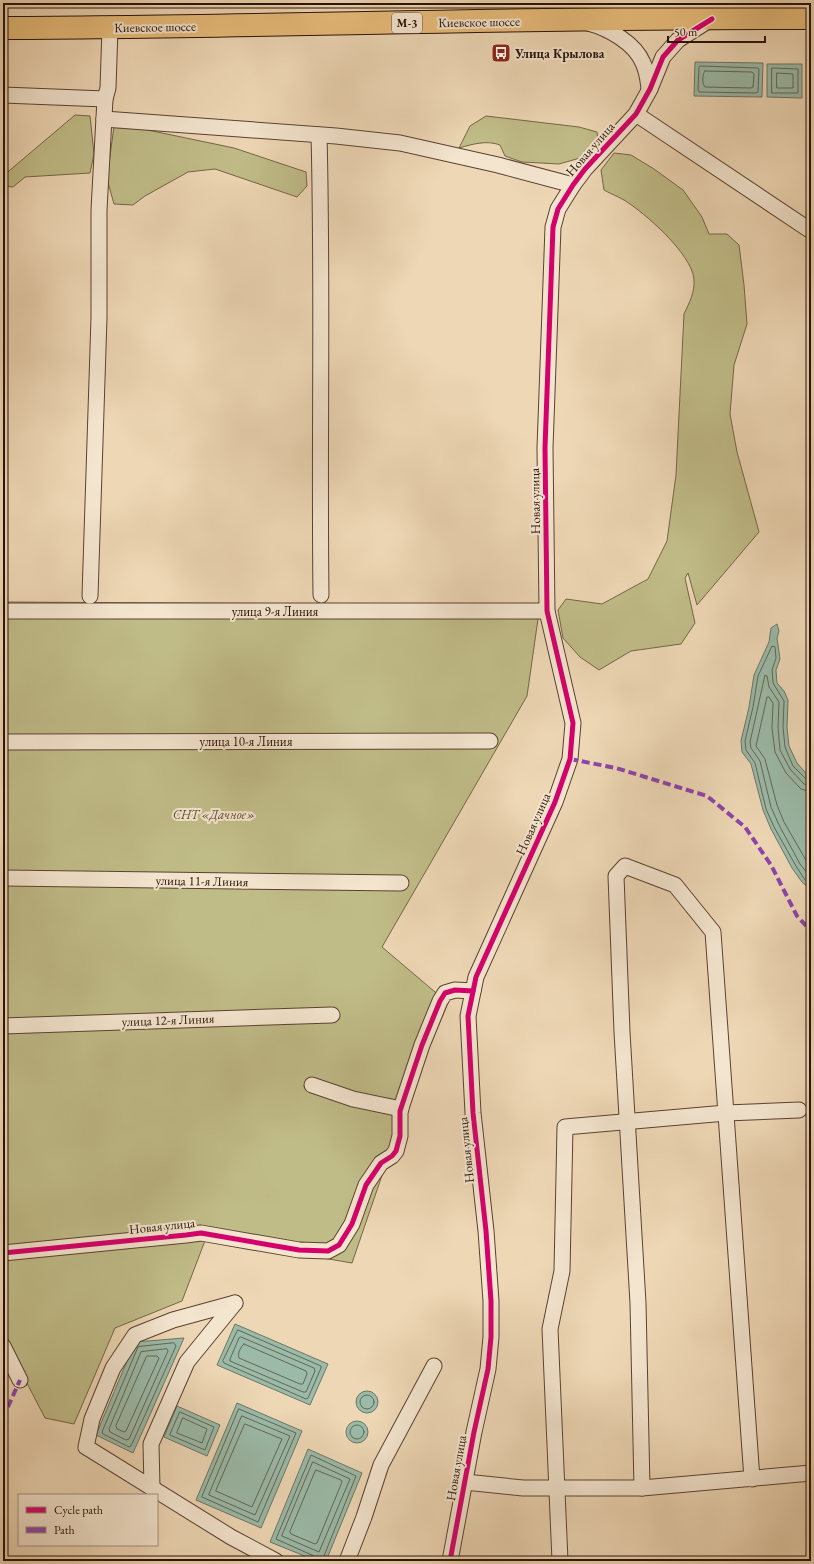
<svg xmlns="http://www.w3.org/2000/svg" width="814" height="1564" viewBox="0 0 814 1564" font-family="'EB Garamond',serif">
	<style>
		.green { fill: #c0bc88; stroke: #746646 }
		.water { fill: #9bbaa8; stroke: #6d7667 }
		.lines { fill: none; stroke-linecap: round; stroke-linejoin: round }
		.shore { stroke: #626656; stroke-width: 1 }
		.minor-casing { stroke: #5a4231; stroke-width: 17 }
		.highway-casing { stroke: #281105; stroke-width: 24 }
		.minor { stroke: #f4e5cf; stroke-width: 15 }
		.highway { stroke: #e7bc7a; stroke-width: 22 }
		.quiet { stroke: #8e44ad; stroke-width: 4; stroke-dasharray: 8 4; stroke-linecap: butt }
		.cycleway-casing { stroke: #f4e5cf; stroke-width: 8 }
		.cycleway { stroke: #d6006c; stroke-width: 5 }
		.labels { text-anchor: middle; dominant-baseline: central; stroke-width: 4; stroke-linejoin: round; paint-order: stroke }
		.shield { fill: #f4e5cf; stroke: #655142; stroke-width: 1 }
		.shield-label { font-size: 12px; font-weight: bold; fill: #281105 }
		.street-label { font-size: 13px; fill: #281105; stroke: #f4e5cf }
		.poi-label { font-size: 13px; font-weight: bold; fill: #281105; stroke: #f4e5cf; text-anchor: start }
		.park-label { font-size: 13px; font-style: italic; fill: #5d4d33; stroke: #f4e5cf }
	</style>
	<rect width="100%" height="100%" fill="#eed7b5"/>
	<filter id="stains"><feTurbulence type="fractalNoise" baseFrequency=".005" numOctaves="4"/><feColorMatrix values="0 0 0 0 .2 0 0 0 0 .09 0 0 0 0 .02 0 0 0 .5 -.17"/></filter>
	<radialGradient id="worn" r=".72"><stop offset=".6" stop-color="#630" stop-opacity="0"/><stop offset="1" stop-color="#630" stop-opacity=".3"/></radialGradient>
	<g class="green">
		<path d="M75,115L90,116L94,154L90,173L25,177L13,187L3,186V176Z"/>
		<path d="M486,116L579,127L597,132L598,140L580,158L559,164L522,162L505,156L500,145C487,140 473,144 459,148L470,126Z"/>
		<path d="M119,124L234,148L306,172L307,186L297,197L215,169L188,172L145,196L133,205L114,204L107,179L114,126Z"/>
		<path d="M614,153L631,155L654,169L683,190L702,217L709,234H727L739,245L744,285L747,324L734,365L730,414L737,452L759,532L697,605L688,573L685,578L695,623L681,644L631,651L599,670L580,657L563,638L558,610L566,599L602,604L648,579L667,541L676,475L684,314C689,303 695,293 694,279C691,253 645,213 624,200C617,196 611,194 604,190L601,170Z"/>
		<path d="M3,602L540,605L527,696L382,947L448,1003L412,1088L352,1263L206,1238L182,1301L115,1328L74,1424L45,1418L3,1337Z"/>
	</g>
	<g class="water">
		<path d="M695,62L763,63L762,97L694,96Z"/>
		<path d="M767,64H802V98L767,97Z"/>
		<path d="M777,624L779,631L777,638L780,659L776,670L777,683L784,691L788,700L787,727L789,746L797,763L811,779V890L802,882L792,868L771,829L763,810L751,764L742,752L741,741L749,707L754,675L769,642L771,628Z"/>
		<path d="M235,1324L328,1364L310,1405L217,1365Z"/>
		<path d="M184,1338L133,1453L96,1435L135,1342Z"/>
		<circle cx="367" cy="1402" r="11"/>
		<path d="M237,1403L302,1431L261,1528L196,1500Z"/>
		<path d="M177,1406L220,1425L207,1456L164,1437Z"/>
		<circle cx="357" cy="1432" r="11"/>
		<path d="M308,1449L362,1473L326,1561H317L270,1542Z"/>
	</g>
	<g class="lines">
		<g class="shore">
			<path d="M700,66L758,68L759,69L758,92L756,93L699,92L698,90L699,68Z"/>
			<path d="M772,68L798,69V93H772Z"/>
			<path d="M705,71L752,72L754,74L753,87L751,88L705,87C702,84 702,74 705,71Z"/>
			<path d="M777,73L793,74V88H777Z"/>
			<path d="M811,781L807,780L793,766L785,747L783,727L784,701L773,683L772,670L776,658L775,647L772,646L758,676L753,707L745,741L746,750L755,763L766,809L774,827L796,866L805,880L811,885"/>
			<path d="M811,786L804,784L790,769L780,750L778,728L779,702L769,687L767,676L765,675L750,742L751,748L760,761L771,807L779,825L800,864L811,878"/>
			<path d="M811,792L801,789L786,773L775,752L772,728L773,703L769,697H767L756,746L765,759L777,805L784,822L811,869"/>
			<path d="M238,1330L321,1366V1368L308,1398L306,1399L224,1363L223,1361Z"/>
			<path d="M241,1337L314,1368L315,1371L306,1392H303L230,1361V1359L239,1338Z"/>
			<path d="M174,1343L176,1346L131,1446L129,1447L103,1434L102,1432L138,1347Z"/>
			<path d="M244,1344L306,1371L307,1374L303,1384H300L239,1358C237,1354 241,1346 244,1344Z"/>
			<path d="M167,1349L168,1351L129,1439L126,1440L110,1432L109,1429L141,1352Z"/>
			<path d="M147,1356H157L159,1358L126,1431L124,1432L117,1429L116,1426Z"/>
			<circle cx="367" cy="1402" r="7"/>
			<path d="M239,1409L296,1433L258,1522L202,1497Z"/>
			<path d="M180,1412L214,1427L205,1450L170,1435Z"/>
			<path d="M242,1416L290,1436L255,1515L209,1495Z"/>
			<path d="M183,1418L207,1429L202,1443L177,1433Z"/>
			<path d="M245,1424L282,1439L252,1507L216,1491Z"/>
			<circle cx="357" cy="1432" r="7"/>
			<path d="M313,1462L350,1479L319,1552L282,1536Z"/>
			<path d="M316,1470L341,1480L342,1482L317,1543L315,1544L291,1534L290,1532Z"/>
			<path d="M316,1561L314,1556L276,1539L311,1455L356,1476L322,1561"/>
		</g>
		<defs>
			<g id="minor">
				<path d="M588,23C608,28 635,43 643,63C647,71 648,80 649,88"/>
				<path d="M3,95L105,99L108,88L110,28"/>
				<path d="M636,114L811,231"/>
				<path d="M104,119L336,136L400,143L498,165L573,185"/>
				<path d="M319,135C323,288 319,442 321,595"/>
				<path d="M90,596L99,318V210L105,99"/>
				<path d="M3,611H547"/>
				<path d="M3,742L490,741"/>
				<path d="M3,878L401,883"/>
				<path d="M3,1026L332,1015"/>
				<path d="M312,1085L353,1099L401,1109"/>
				<path d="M3,1253L186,1235L201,1233L299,1250L328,1251L339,1245L352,1224L366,1185L381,1163L392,1156L396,1151L400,1136V1111L422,1045L440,1001L445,993L455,990L473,991"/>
				<path d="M235,1303L173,1320L135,1335L113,1368L92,1419L86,1447L231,1537L276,1561"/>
				<path d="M3,1346L20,1380"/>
				<path d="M465,1482L523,1488H642L811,1473"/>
				<path d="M152,1488L151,1444L187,1362L235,1303"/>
				<path d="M642,1488L638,1303L622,1032L616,876L625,866L675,885L713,932L752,1479"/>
				<path d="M347,1561L364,1517L381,1465L434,1366"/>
				<path d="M450,1561L474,1432L488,1369L491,1337V1301L486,1231L473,1113L468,1016L476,977L555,802L570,759L573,723L547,611L545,448L553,227L558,209L573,185L585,169L636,114L650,89L663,57L678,40L711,19"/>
				<path d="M560,1561L550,1329L562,1271L565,1127L726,1113L799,1110"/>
			</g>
			<path id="highway" d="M3,28C272,27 542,17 811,18"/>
		</defs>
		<use href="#minor" class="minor-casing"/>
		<use href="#highway" class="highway-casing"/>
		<use href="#minor" class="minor"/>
		<use href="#highway" class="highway"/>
		<g class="quiet">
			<path d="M570,759L616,768L707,796L745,827L771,865L797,916L811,931"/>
			<path d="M3,1418L20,1380"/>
		</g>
		<defs>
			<g id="cycleway">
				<path d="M3,1253L186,1235L201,1233L299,1250L328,1251L339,1245L352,1224L366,1185L381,1163L392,1156L396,1151L400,1136V1111L422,1045L440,1001L445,993L455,990L473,991"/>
				<path d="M450,1561L474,1432L488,1369L491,1337V1301L486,1231L473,1113L468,1016L476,977L555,802L570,759L573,723L547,611L545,448L553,227L558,209L573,185L585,169L636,114L650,89L663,57L678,40L712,19"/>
			</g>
		</defs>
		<use href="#cycleway" class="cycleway-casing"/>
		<use href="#cycleway" class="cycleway"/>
	</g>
	<defs>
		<symbol id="bus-square" viewBox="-11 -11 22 22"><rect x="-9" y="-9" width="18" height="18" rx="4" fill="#8f2418" stroke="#f4e5cf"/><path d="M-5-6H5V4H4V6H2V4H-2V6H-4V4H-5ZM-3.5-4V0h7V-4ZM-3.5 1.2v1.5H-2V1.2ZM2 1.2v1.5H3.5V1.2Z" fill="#fff"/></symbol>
	</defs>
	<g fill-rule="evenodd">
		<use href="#bus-square" x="490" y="42" width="22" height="22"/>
	</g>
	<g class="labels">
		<rect class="shield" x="392" y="13" width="30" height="20" rx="3"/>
		<g class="shield-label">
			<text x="407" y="23">М-3</text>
		</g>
		<g class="street-label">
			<text transform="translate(479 22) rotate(-1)">Киевское шоссе</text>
			<text transform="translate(155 27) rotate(-1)">Киевское шоссе</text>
			<text transform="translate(590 149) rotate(-49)">Новая улица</text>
			<text transform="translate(535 501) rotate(-91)">Новая улица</text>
			<text x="275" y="611">улица 9-я Линия</text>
			<text x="246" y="741">улица 10-я Линия</text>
			<text transform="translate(533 824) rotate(-66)">Новая улица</text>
			<text transform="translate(202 881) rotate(1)">улица 11-я Линия</text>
			<text transform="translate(168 1020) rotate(-2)">улица 12-я Линия</text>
			<text transform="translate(466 1150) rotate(-96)">Новая улица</text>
			<text transform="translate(162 1226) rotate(-6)">Новая улица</text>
			<text transform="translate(456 1468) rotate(-80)">Новая улица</text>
		</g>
		<g class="poi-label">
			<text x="515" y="53">Улица Крылова</text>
		</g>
		<g class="park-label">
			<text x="214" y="814">СНТ «Дачное»</text>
		</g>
	</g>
	<rect width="814" height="1564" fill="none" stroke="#eed7b5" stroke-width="16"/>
	<rect x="4" y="4" width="806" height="1556" fill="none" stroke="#281105" stroke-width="2"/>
	<rect x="8" y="8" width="798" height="1548" fill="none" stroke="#281105"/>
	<rect x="18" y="1494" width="140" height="52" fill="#f4e5cf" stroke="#a2907e"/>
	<rect x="26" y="1507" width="20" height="6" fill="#d6006c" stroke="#a2907e"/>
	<text x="54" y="1514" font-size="12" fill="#281105">Cycle path</text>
	<rect x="26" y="1527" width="20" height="6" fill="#8e44ad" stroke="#a2907e"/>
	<text x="54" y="1534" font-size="12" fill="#281105">Path</text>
	<path d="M668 36v6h97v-6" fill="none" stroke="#281105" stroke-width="2"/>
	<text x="674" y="36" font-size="12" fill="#281105" stroke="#f4e5cf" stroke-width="3" paint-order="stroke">50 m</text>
	<rect width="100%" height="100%" filter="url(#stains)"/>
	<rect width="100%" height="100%" fill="url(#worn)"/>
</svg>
